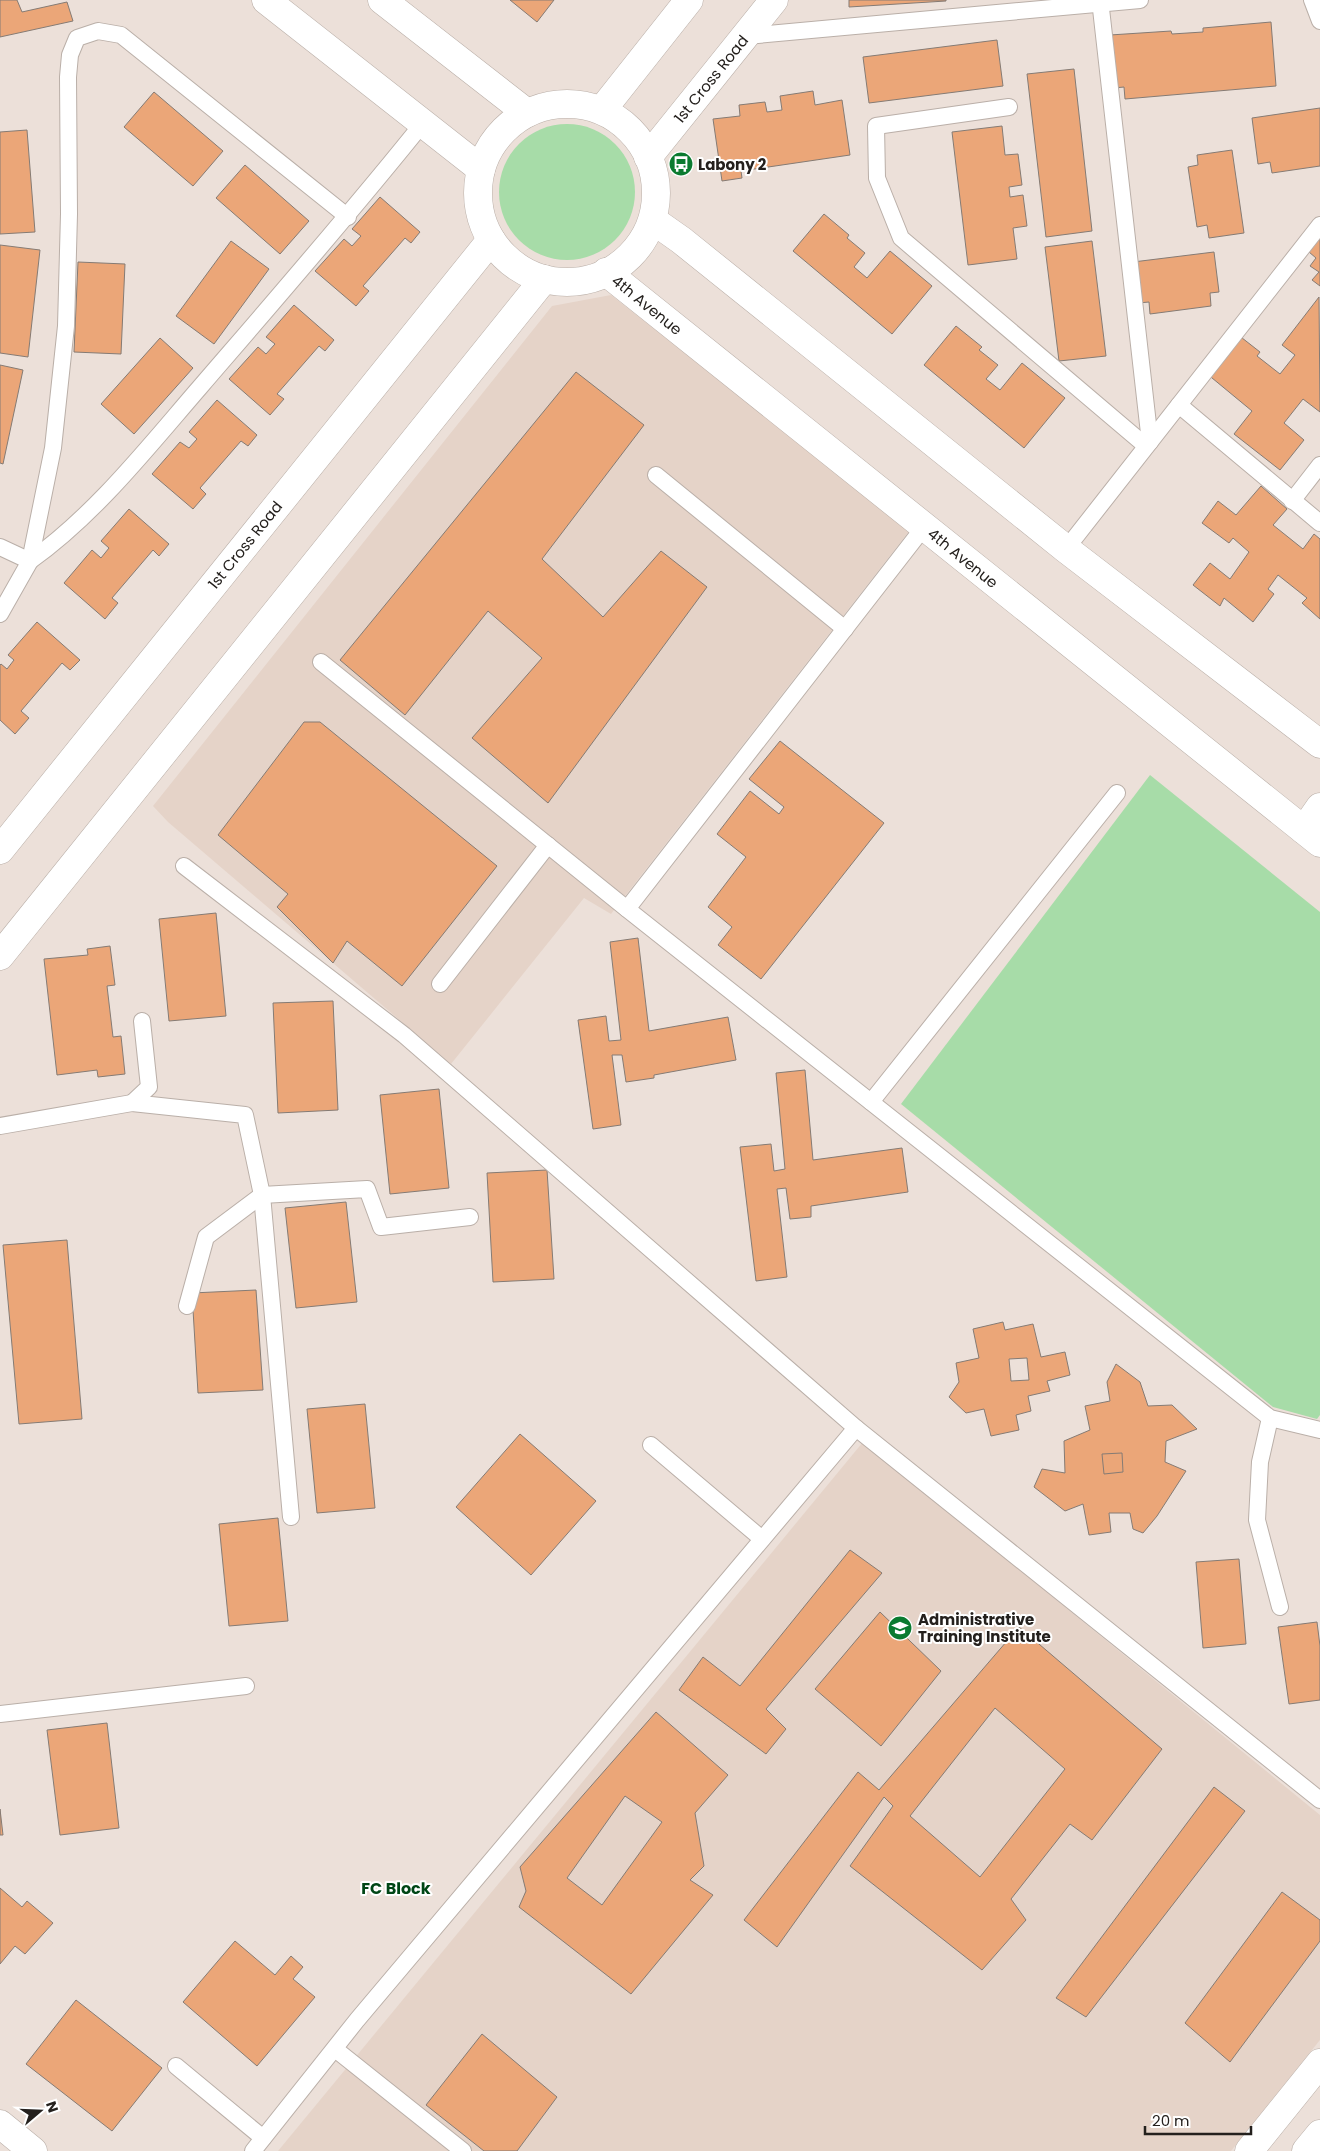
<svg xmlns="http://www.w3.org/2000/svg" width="1320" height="2151" viewBox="0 0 1320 2151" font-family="Poppins,sans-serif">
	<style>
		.built { fill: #e5d3c8 }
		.green { fill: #a7dca8 }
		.building { fill: #eba678; stroke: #857b74; fill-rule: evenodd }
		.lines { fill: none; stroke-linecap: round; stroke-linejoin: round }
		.lane-casing { stroke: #baafa8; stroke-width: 18 }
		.street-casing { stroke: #baafa8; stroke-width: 29 }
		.secondary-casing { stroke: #baafa8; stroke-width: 29 }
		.lane { stroke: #fff; stroke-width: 16 }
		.street { stroke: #fff; stroke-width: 28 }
		.secondary { stroke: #fff; stroke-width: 28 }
		.labels { text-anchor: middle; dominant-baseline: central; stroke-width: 4; stroke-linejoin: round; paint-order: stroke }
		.street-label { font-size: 15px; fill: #24201d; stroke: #fff }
		.poi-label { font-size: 15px; font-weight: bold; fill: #24201d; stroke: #fff; text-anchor: start }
		.neighbourhood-label { font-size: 16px; font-weight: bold; fill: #004616; stroke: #fff }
	</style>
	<rect width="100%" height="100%" fill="#ece0d9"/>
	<g class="built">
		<path d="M611,295L910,530L611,914L584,898L451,1064L168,822L153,806L552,306Z"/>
		<path d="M863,1442L1320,1815V2040L1231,2151H278Z"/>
	</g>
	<g class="green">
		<circle cx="567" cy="192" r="68"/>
		<path d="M1150,775L1320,912V1415L1317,1419L1273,1407L901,1104Z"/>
	</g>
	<g class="building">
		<path d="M0,0H17L22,12L67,2L73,21L0,37Z"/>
		<path d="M510,0H554L537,22Z"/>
		<path d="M849,0H946V1L849,7Z"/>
		<path d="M1271,22L1276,86L1125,99L1124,87L1114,88L1110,35L1171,31L1172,34L1203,32V28Z"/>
		<path d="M997,40L1003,86L869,103L863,57Z"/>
		<path d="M1074,69L1092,231L1046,237L1027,74Z"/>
		<path d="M813,91L815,105L842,100L850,155L741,171L742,178L722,181L713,119L740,116L739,105L765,102L767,112L782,110L780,96Z"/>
		<path d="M154,92L223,151L193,186L124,127Z"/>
		<path d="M1320,108V166L1272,173L1270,162L1258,164L1252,118Z"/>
		<path d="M1002,126L1005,155L1018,154L1022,185L1009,187L1010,197L1023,195L1027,226L1013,228L1017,259L968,265L952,132Z"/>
		<path d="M27,130L35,232L0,234V132Z"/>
		<path d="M1232,150L1244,233L1209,238L1207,225L1197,227L1188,167L1198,165L1197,155Z"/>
		<path d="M245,165L309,221L280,254L216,198Z"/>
		<path d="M380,197L420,232L411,243L405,238L363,286L369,291L356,306L315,271L344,239L352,246L361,236L352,229Z"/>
		<path d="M824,214L849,235L847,238L865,253L854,267L867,278L890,251L932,286L892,334L793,251Z"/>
		<path d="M1320,238V286L1312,280L1319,272L1310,266L1316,258L1309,252Z"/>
		<path d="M231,241L269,269L214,344L176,316Z"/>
		<path d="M1092,241L1106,356L1059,361L1045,247Z"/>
		<path d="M0,245L40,250L28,357L0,353Z"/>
		<path d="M1214,252L1219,292L1210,293L1211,306L1150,314L1149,302L1138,303L1133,262Z"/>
		<path d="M78,262L125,264L121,354L74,352Z"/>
		<path d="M1319,297L1320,412L1303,399L1284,423L1304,440L1280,470L1234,434L1252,411L1206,373L1237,334L1260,352L1257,356L1280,374L1295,355L1282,345Z"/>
		<path d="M294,305L334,340L325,351L319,346L277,394L284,399L270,415L229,379L258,347L266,354L275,344L266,337Z"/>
		<path d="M956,326L982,347L979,350L998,365L986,379L1000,390L1022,363L1065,398L1024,448L924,365Z"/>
		<path d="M160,338L193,368L134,434L101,404Z"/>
		<path d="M0,365L23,370L3,464L0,463Z"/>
		<path d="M576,372L644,425L542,559L603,617L661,551L707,587L548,803L472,738L542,658L488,611L405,715L340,660Z"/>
		<path d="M217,400L257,435L248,446L241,441L200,488L206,494L193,509L152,474L180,442L189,448L197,439L189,432Z"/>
		<path d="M1261,486L1287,509L1273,525L1303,549L1314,534L1320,539V619L1302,603L1307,598L1278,575L1268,589L1274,594L1253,622L1224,598L1220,606L1193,585L1210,563L1230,579L1249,552L1233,538L1229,543L1202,523L1218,501L1236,515Z"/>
		<path d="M129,509L169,544L159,556L153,550L112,598L118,603L105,619L64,583L92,550L101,558L109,548L101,541Z"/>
		<path d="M37,622L80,660L70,670L62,663L21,711L29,718L15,734L0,720V665L1,664L7,669L14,660L8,655Z"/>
		<path d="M304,722H320L497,866L402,986L347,941L333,963L277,907L288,894L218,835Z"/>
		<path d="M780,741L884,823L761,979L718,945L732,927L708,907L746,857L717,834L750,791L779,814L784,807L749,779Z"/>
		<path d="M216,913L226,1016L169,1021L159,919Z"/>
		<path d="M638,938L649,1031L728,1017L736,1060L654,1075V1078L626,1082L622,1055H612L621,1125L593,1129L578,1020L606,1016L609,1041L621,1040L610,942Z"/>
		<path d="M110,946L115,985L107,986L113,1037L121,1036L125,1074L98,1077L97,1070L57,1075L44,959L88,955L87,949Z"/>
		<path d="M333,1001L338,1110L278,1113L273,1003Z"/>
		<path d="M805,1070L813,1160L902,1148L908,1192L811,1206V1217L790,1219L786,1188L777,1189L787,1277L756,1281L740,1147L771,1144L774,1171L785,1169L776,1073Z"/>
		<path d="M439,1089L449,1188L390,1194L380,1095Z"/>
		<path d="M547,1170L554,1279L493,1282L487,1173Z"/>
		<path d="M346,1202L357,1302L296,1308L285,1208Z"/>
		<path d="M67,1240L82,1419L19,1424L3,1245Z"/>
		<path d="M256,1290L263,1390L198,1393L192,1293Z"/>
		<path d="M1003,1322L1005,1330L1033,1324L1041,1357L1065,1352L1070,1375L1047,1381L1050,1391L1028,1396L1031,1411L1016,1415L1019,1430L991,1436L984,1409L966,1413L949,1397L959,1382L956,1363L979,1358L973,1329ZM1027,1358L1029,1380L1011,1381L1009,1359Z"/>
		<path d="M1116,1364L1140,1382L1148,1406L1172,1405L1197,1429L1166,1441L1165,1462L1186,1471L1157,1516L1143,1533L1133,1529L1130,1513H1109L1111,1532L1089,1535L1083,1504L1065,1511L1034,1487L1042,1469L1065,1473L1064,1441L1090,1430L1085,1406L1110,1401L1107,1382Z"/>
		<path d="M365,1404L375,1508L317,1513L307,1409Z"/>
		<path d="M520,1434L596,1501L531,1575L456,1507Z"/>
		<path d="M1122,1453L1123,1472L1104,1474L1102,1454Z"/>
		<path d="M278,1518L288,1621L229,1626L219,1524Z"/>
		<path d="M850,1550L882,1573L766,1709L786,1729L766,1754L679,1690L703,1657L740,1686Z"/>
		<path d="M1239,1559L1246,1644L1203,1648L1196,1562Z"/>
		<path d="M880,1612L941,1671L881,1746L815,1689Z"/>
		<path d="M1317,1622L1320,1646V1700L1289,1704L1278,1627Z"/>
		<path d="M1019,1627L1162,1749L1092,1840L1070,1824L1011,1899L1026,1920L982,1970L850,1866L893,1806L884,1797L777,1947L744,1920L858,1772L879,1790ZM995,1708L1065,1769L980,1877L910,1816Z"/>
		<path d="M656,1712L728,1775L695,1813L704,1866L690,1880L713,1895L631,1994L519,1907L526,1891L520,1867ZM625,1796L662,1822L602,1905L567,1878Z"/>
		<path d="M107,1723L119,1828L60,1835L47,1730Z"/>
		<path d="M1214,1787L1245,1811L1086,2017L1056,1998Z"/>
		<path d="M0,1809L3,1835H0Z"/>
		<path d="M0,1888L22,1907L27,1901L53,1923L25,1954L15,1946L0,1964Z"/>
		<path d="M1282,1892L1320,1920V1941L1230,2062L1185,2023Z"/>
		<path d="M235,1941L275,1975L291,1956L303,1967L293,1979L315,1997L257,2066L183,2002Z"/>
		<path d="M76,2000L162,2068L112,2131L26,2064Z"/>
		<path d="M482,2034L557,2097L517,2151H484L426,2105Z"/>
	</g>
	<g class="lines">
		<defs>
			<g id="lane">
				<path d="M1100,0L1150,442"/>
				<path d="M1312,0L1320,21"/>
				<path d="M746,36L1140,0"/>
				<path d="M1009,107L876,126L877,178L901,238L1146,446"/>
				<path d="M1179,405L1320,523"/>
				<path d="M656,475L845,629"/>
				<path d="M1292,501L1320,465"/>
				<path d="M0,547L30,561C96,514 148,447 201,386C276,299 351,213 423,123"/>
				<path d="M1066,549L1320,225"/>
				<path d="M0,614L30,561L53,448L66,326L69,214L68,77L70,55L77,38L98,31L121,35L348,217"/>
				<path d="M321,662L627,909L1270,1418L1320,1430"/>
				<path d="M184,866L404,1035L856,1428L1320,1800"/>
				<path d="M627,909L924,527"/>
				<path d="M440,984L548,845"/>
				<path d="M142,1021L149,1087L132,1103L245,1115L262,1195L367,1189L381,1227L470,1217"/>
				<path d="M871,1102L1117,793"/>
				<path d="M0,1126L132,1103"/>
				<path d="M262,1195L291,1517"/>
				<path d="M187,1306L206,1237L262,1195"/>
				<path d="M1270,1418L1260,1462L1257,1520L1280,1607"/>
				<path d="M651,1445L762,1539"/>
				<path d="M0,1714L246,1686"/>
				<path d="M335,2049L463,2151"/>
				<path d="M176,2066L263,2138"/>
				<path d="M253,2151L357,2020L856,1428"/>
			</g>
			<path id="street" d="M0,2124L33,2151"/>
			<g id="secondary">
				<path d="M266,0L481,169"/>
				<path d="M382,0L527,113"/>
				<circle cx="567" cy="193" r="89"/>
				<path d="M602,110L689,0"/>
				<path d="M648,157L774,0"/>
				<path d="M654,221L681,240L1066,549L1320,744"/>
				<path d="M606,272L1320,843"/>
				<path d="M1304,830L1320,807"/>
				<path d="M0,850L491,240"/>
				<path d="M0,956L544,279"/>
				<path d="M1249,2151L1320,2063"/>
				<path d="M1306,2151L1320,2134"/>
			</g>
		</defs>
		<use href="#lane" class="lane-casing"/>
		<use href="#street" class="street-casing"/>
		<use href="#secondary" class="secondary-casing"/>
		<use href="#lane" class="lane"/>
		<use href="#street" class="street"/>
		<use href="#secondary" class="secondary"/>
	</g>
	<defs>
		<symbol id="bus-disc" viewBox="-11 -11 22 22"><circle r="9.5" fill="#0b7b30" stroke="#fff"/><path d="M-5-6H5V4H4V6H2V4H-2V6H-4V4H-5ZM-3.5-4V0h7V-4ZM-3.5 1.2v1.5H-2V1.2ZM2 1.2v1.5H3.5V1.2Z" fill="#fff"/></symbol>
		<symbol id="university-disc" viewBox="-11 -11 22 22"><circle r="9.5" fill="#0b7b30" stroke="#fff"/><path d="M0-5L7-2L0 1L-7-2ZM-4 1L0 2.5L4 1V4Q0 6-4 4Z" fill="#fff"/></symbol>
	</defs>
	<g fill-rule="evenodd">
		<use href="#bus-disc" x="667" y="150" width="28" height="28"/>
		<use href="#university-disc" x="886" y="1614" width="28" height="28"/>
	</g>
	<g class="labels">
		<g class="street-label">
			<text transform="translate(711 79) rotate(-51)">1st Cross Road</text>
			<text transform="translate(647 305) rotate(39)">4th Avenue</text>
			<text transform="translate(245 545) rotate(-51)">1st Cross Road</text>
			<text transform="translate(963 558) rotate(39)">4th Avenue</text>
		</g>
		<g class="poi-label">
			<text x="698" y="164">Labony 2</text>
			<text x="918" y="1619">Administrative<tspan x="918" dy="17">Training Institute</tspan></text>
		</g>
		<g class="neighbourhood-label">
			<text x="396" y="1888">FC Block</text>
		</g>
	</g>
	<g transform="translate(40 2111) rotate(71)" stroke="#ffffff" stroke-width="4" paint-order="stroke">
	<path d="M0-4L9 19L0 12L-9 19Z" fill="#24201d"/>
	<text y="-8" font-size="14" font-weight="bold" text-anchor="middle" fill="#24201d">N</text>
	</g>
	<path d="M1145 2126v8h106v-8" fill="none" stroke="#24201d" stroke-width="2.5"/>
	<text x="1152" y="2126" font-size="15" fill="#24201d" stroke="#ffffff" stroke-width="4" paint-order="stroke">20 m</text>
</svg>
